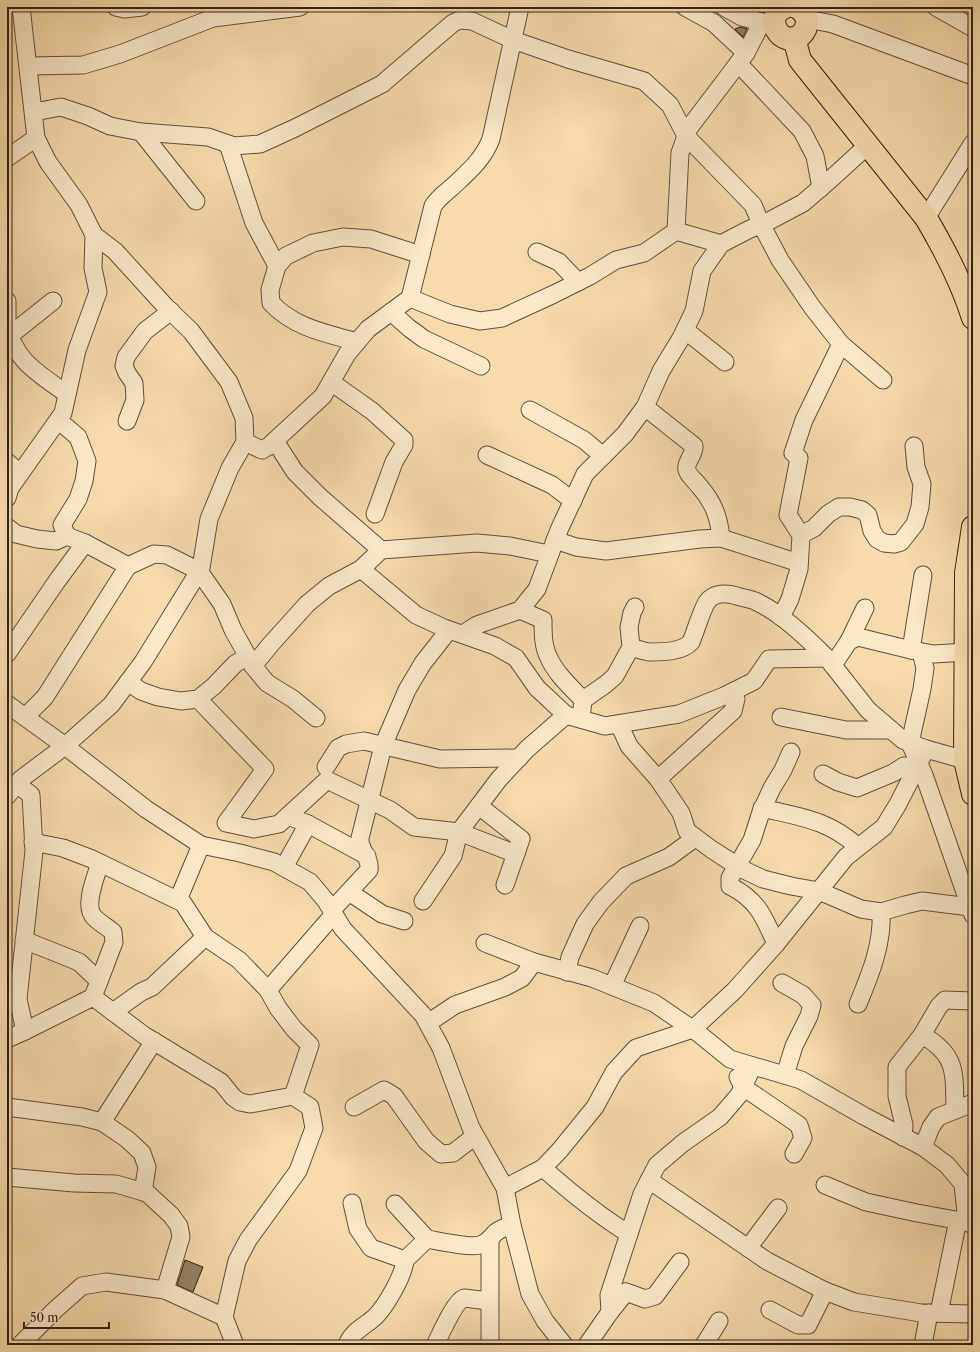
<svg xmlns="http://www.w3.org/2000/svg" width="980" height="1352" viewBox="0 0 980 1352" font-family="'Libre Caslon Text',serif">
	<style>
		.building { fill: #988266; stroke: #31211b }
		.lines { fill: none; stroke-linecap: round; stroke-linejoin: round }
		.minor-casing { stroke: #62503f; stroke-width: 19 }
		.major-casing { stroke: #31211b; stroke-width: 24 }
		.minor { stroke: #fae8c9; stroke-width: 17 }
		.major { stroke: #f7dbac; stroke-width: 22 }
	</style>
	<rect width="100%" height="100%" fill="#f7dbac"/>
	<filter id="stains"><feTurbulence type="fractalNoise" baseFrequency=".005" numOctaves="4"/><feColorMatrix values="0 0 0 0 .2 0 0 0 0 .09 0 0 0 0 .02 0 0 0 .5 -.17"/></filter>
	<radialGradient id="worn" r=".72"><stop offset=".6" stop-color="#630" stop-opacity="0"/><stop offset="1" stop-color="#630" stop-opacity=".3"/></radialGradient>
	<g class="building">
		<path d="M740,27L747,29L743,37L735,29Z"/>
		<path d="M185,1260L203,1267L193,1292L177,1285Z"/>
	</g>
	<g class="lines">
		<defs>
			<g id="minor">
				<path d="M116,7L124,9L142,7"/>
				<path d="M685,7L714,23L746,53"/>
				<path d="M724,7L742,17L772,25"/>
				<path d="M936,7L973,28"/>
				<path d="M807,19L833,24L973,76"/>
				<path d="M738,63L802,131L815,156L821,188"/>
				<path d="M29,66L83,65L120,54L213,18L300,7"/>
				<path d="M34,112L61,107L88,116L110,126L141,132L208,137L234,146L260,144L295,128L382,84L453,23L460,20L472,21L513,40L568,59L644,81L670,105L686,136L753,205L761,224L780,260L812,307L841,344L804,420L793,453L799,458L788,515L801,535L799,569L790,599L781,617"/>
				<path d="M141,132L196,201"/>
				<path d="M228,144L254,223L277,266"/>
				<path d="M7,158L36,138"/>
				<path d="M926,218L973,143"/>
				<path d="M676,231L721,244"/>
				<path d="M537,252L559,262L578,282"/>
				<path d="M410,298L450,314L480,321L502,318L554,294L590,276L616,260L644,253L676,231L680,153L689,128L746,53L762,22"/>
				<path d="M7,301V320"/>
				<path d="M391,312L409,328L424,339L481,366"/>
				<path d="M7,324C13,360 39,374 67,394"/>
				<path d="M685,330L725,362"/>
				<path d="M9,336L53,301"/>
				<path d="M357,342C325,333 295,328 271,303L270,290L277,266L286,256L313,243L343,237L371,239L421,255"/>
				<path d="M841,344L883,380"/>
				<path d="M331,382L372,411L404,440V445L394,462L375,514"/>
				<path d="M645,407L694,446C695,454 685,462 687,470C689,477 696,481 700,487C714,503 719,518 721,538"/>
				<path d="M530,410L584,440L603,456"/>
				<path d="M58,420L78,437L87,461L84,481L78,499L62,525L67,536"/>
				<path d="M127,421L135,400L134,383L127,373L124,366L126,357L145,331L171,311"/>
				<path d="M275,441L295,472L320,497L381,550"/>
				<path d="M245,442L262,450L269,446L323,396L347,354L368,329L410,298L433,206C438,198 444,194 451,188C467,173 483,160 491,139L520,7"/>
				<path d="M487,455L552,485L573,501"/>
				<path d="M7,462L20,473"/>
				<path d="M7,498L10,488L63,413L77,350L98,292L93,268L94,235L79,205L48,162L36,138L21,7"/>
				<path d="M7,527L16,534L37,539L56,541L67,536L85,543L128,566L154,554L167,555L199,571L222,604L233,630L253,666L267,683L293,699L316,718"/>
				<path d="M801,535L814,528L828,514L839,507H850L862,510L868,515L872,531L877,539L884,543L894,544L901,542L915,524L920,507L922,484L916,467L914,446"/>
				<path d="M555,540L576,547L606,551L700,539L721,538L799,563"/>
				<path d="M361,569L416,615L444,628L495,646L516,658L537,688L566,715L605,726L679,714L724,696L754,681L769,659L827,658L868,710L903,740L926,749L965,760"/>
				<path d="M520,610L543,620C543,633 543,647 549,658C556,674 571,687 583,700L581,719"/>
				<path d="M463,634L477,625L520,610L537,589L559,530L585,474L625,434L645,407L661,371L681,338L694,311L702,271L721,244L748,230L771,220L803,203L832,178L868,145"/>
				<path d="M849,641L865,608"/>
				<path d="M631,647C637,649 643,651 649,652C663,652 682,652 691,642C695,633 702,609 707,602C714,592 727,593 737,596C743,598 750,599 755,601C781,613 807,638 827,658"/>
				<path d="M911,650L923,575"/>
				<path d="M921,652L925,668L922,689L910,743L924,775L973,915"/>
				<path d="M7,654L57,581L85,543"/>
				<path d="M833,665L849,641L858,637L911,650L934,654L966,652"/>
				<path d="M253,666L271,644L307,604L329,586L361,569L381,550L477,543L510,546L549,554"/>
				<path d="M128,682L141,691L158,697L181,701L198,699L214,686L235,664L248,656"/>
				<path d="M198,699L265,769L226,823L254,829L279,824L327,780L390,810L414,827L459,832L516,854"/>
				<path d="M583,700L606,684L615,676L631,647L629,627L632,613L635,607"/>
				<path d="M7,704L65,746L146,809L201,845L240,853L274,862L310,882L326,901L343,929L423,1015L441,1048L471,1128L505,1188L512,1225L530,1294L545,1321L564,1345"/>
				<path d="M25,717L45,697L128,566"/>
				<path d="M781,717L846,730H891"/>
				<path d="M619,724L629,746L658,779L681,813L687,831L711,849L742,869L763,879L791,886L819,891L861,909L881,912L905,905L922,901L970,907"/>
				<path d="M326,767L338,748L346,744L364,741L440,759L519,758"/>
				<path d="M823,774L838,782L857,788L893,773L904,766L916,767"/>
				<path d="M658,779L733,711L736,699L734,691"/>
				<path d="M17,784L31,795L34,851L18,999L25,1031"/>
				<path d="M7,796L21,779L65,746L111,705L143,662L201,568L209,519L230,468L245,442L244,418L229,382L191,331L166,307L115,251L94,235"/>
				<path d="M479,806L521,839L505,885"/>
				<path d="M762,808C800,817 829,820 858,847"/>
				<path d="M308,824L367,856"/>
				<path d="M33,842L63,848L92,859L183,903L205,937L239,960L268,990L278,1008L294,1029L310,1045L293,1096"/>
				<path d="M284,867L308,824L288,816"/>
				<path d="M349,892L382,914L404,921"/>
				<path d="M178,900L201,845"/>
				<path d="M423,901L453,856L459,832L499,779L527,749L566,715"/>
				<path d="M332,910L369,870C371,858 359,850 360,838L383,746L407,690L423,663L449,630"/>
				<path d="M24,940L79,962L99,981"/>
				<path d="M485,943L534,962"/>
				<path d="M776,944C764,917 758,900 730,886V878L752,840L761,812L772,788L783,770L791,752"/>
				<path d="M567,972L570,957L585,924L601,902L626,876L669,857L695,838"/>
				<path d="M782,983L803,995L812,1005L809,1016L794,1046L785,1075"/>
				<path d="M612,986L640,926"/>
				<path d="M268,990L334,914"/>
				<path d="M93,997L114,942L113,932C107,927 98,922 93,916C84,904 96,876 100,863"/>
				<path d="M858,1004C870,975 883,944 881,912"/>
				<path d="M113,1012L141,992L152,987L205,937"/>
				<path d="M428,1023L455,1005L505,987L522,978L534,962L592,978L654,1003L698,1033L730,1059L801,1080L864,1116L923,1147L947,1165L963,1184L967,1222L973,1225"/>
				<path d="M922,1035C958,1055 954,1074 955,1110"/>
				<path d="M7,1039L25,1031L93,997L145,1036L221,1082L233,1097L240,1102L250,1104L293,1096L310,1107L314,1128L298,1171L248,1240L237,1261L224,1317L235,1345"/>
				<path d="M738,1077L743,1087L799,1125L803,1138L794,1154"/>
				<path d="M7,1107L82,1117L102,1122L127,1139L142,1153L147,1167L143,1192"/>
				<path d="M354,1107L384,1090L394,1096L426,1141L441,1154L453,1153L475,1136"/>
				<path d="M102,1122L154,1041"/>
				<path d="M903,1137L904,1125L897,1096V1067L922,1035L939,1006L945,1000L973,1001"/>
				<path d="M923,1147L931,1127L938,1117L973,1103"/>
				<path d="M543,1168C570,1192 598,1215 629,1234"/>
				<path d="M7,1177L74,1183L116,1184L147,1193L171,1215L179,1226L181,1237L165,1290"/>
				<path d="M649,1180L767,1261L825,1291L854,1302L921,1313L973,1314"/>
				<path d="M825,1185L866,1202L917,1213L967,1222"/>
				<path d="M505,1188L543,1168L560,1150L595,1107L614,1072L636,1048L693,1029L735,990L776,944L846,857L884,827L898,804L926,749"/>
				<path d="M352,1203L358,1229L371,1248L405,1260L427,1239C439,1241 470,1248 480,1245C487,1243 491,1238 495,1233C500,1229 505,1227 512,1225"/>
				<path d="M395,1204L427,1239"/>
				<path d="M748,1248L778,1208"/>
				<path d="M770,1310L798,1325H808L825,1291"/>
				<path d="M610,1312L626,1292L645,1299L655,1296L680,1262"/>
				<path d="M939,1313L958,1220"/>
				<path d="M20,1345L56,1309L82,1286L106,1282L165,1290L224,1317"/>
				<path d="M347,1345C351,1332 365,1326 375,1317C386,1306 404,1275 405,1260"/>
				<path d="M435,1345C441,1334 454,1302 464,1298L489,1301"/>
				<path d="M490,1345V1239"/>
				<path d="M587,1345L610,1312L609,1295L642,1194L657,1165L683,1143L720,1117L739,1095L753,1066"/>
				<path d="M704,1345L719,1321"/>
				<path d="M923,1345L929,1313"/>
			</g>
			<g id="major">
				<path d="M785,7C761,17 782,50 801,35C805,31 807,27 807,21C806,14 802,9 796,7"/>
				<path d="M794,38L800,60L926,218C945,250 962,283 973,318"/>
				<path d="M973,527L966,573L965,760L973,794"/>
			</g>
		</defs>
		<use href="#minor" class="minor-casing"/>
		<use href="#major" class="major-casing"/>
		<use href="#minor" class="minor"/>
		<use href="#major" class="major"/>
	</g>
	<rect width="980" height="1352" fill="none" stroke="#f7dbac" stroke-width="24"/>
	<rect x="8" y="8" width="964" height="1336" fill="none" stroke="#31211b" stroke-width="2"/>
	<rect x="12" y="12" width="956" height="1328" fill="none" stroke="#31211b"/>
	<path d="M24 1322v6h85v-6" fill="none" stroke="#31211b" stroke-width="2"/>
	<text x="30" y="1322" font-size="12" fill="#31211b" stroke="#fae8c9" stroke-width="3" paint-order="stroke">50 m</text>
	<rect width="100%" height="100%" filter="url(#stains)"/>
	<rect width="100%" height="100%" fill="url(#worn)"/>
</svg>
